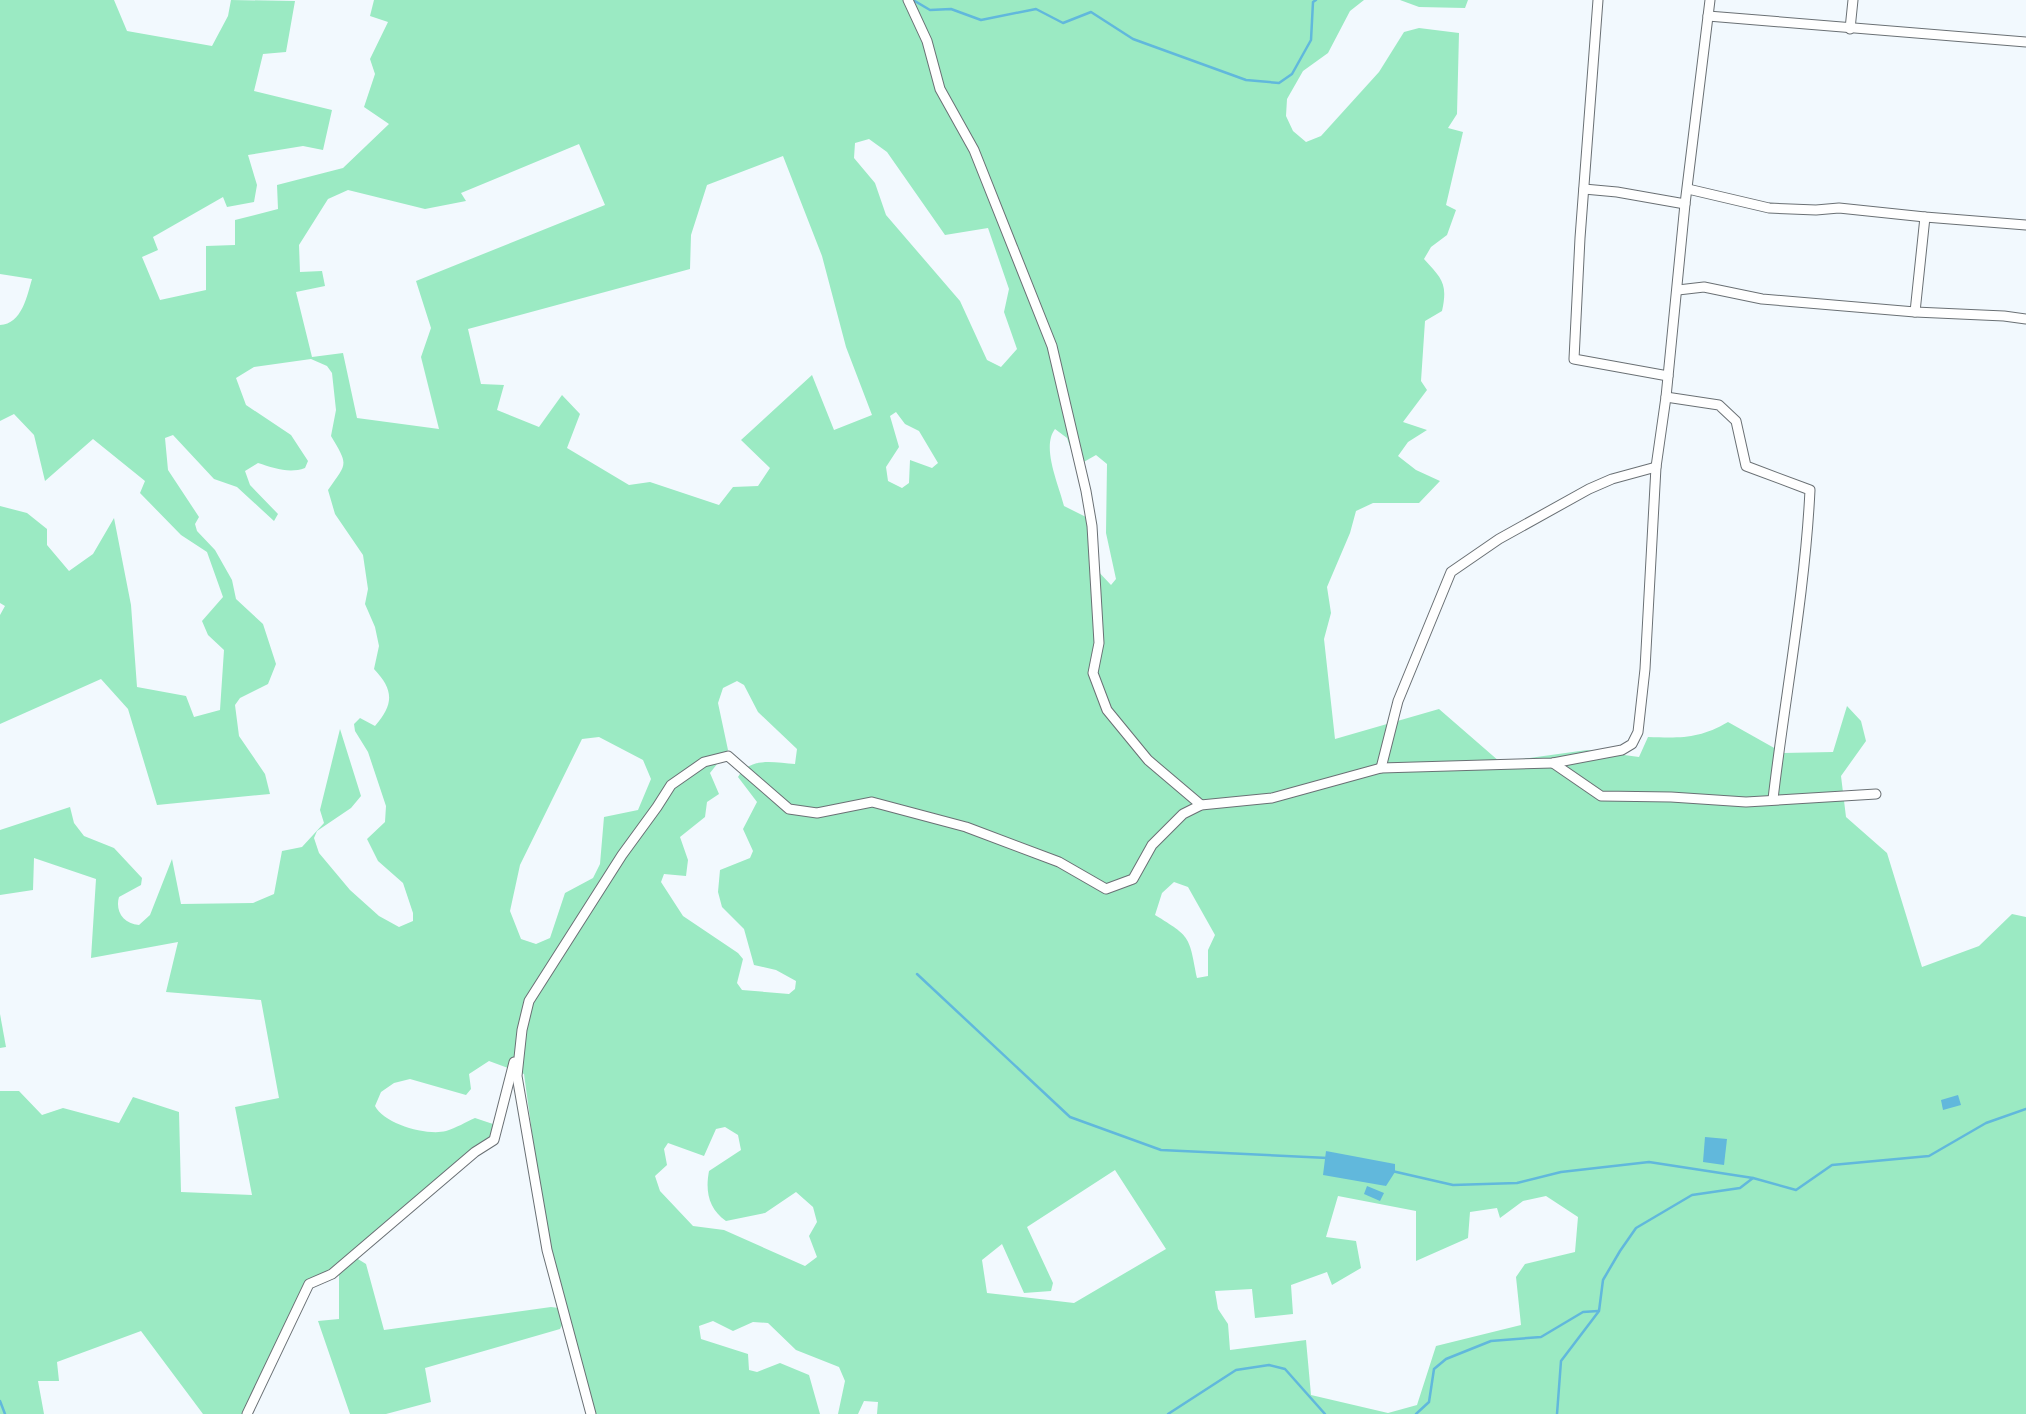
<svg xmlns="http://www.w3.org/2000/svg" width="2026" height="1414" viewBox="0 0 2026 1414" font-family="Overpass,sans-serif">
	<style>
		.green { fill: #9beac3; fill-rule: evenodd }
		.water { fill: #61b8dc }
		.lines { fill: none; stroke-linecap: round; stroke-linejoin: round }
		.stream { stroke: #61b8dc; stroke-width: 2.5 }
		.street-casing { stroke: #6a7074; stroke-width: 11 }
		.street { stroke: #fff; stroke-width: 9 }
	</style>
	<rect width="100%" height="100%" fill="#f2f9fe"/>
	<g class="green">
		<path d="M0,0H114L127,31L212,46L228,16L231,0L295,1L286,52L263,54L254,91L332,110L323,150L303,146L248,155L257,185L254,202L227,207L223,197L153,237L158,250L142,257L160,300L206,290V246L235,245V220L278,209L277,185L343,168L389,124L364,107L375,74L370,59L388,22L370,16L374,0H1364L1350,11L1328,53L1303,71L1287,99L1286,116L1293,131L1306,142L1321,136L1379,72L1404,32L1419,28L1459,33L1457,114L1448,128L1463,132L1446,205L1456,210L1447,235L1431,247L1424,259C1442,279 1448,283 1442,311L1425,321L1421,381L1427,390L1403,422L1427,430L1408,442L1398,456L1416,470L1440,481L1419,503H1373L1356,511L1350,533L1327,587L1331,613L1324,639L1335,739L1439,709L1500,762L1587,750L1639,757L1648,737C1681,738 1699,739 1728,722L1783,753L1833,752L1847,706L1861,721L1866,741L1841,776L1846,817L1887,853L1922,967L1979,946L2012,914L2026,917V1414H877L878,1402L864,1401L858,1414H838L845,1381L839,1367L796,1350L768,1323L753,1322L733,1331L713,1321L699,1326L701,1339L748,1354L749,1370L757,1372L780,1363L809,1375L820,1414H592L547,1243L524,1074L489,1061L469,1074L471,1089L466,1095L410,1079L394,1083L381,1092L375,1106C384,1124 427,1136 446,1131C456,1128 466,1122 475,1118L496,1125L492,1136L408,1203L353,1256L366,1264L384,1330L551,1307L559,1308L563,1323L560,1329L425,1368L431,1402L386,1414H350L318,1321L339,1319V1270L307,1288L247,1414H203L141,1331L57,1362L59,1381H38L44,1414H0V1091H19L42,1115L63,1108L119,1123L133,1097L179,1112L181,1192L252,1195L235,1107L279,1098L261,1000L166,992L178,942L91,958L96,879L34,858L33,890L0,895V830L70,807L74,823L84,836L114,848L142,878L141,885L119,897C115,911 123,924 139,925L150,915L172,859L181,904L253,903L274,894L282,851L302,847L324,823L320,810L340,729L361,796L351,808L317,831L314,838L319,853L350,890L379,916L399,927L413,921V913L403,883L378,861L367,839L385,822L386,806L368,752L355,731L354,724L360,718L375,726C394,704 394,690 374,669L379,646L375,627L365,604L368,589L363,555L335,514L328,490C347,463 349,466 331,436L336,410L332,373L327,366L311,359L254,367L236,378L246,405L291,435L308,461L305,468C289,474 274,468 258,463L245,471L250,485L278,514L274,521L237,487L214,479L173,435L165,438L168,470L199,517L195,524L197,531L215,550L232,580L236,599L263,624L276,664L268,684L240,698L235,705L239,736L265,774L270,794L157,805L128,709L101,679L0,724V615L5,606L0,603V506L27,513L47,529V545L69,571L93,554L114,518L131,605L137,687L186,696L194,717L220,710L224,650L208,635L202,621L223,597L207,552L181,535L140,493L145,481L93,439L45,481L34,435L14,414L0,421V325C22,324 27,296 32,279L0,274ZM869,139L887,152L945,235L988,228L1009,289L1004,312L1017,349L1001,367L987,360L960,301L886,215L875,183L854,158L855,143ZM579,144L605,205L416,281L431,328L421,357L439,429L357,418L343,353L312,357L296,292L325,286L322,271L300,272L299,245L328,199L348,190L425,209L466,201L461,193ZM783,156L822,256L846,347L872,415L834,430L812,375L741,440L770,468L758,486L733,487L719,505L650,482L629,485L567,448L580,414L562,395L539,427L497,410L504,385L481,384L468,329L690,269L691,235L707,185ZM896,412L905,424L919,431L938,463L932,468L910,460L909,483L902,488L888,481L886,467L899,447L890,416ZM1055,429L1067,438L1075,460L1082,463L1096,455L1107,464L1106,533L1116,579L1111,585L1095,568L1092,520L1064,506C1059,485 1041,447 1055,429ZM737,681L744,685L758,712L797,749L795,764C775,763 750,756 738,777L757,802L743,829L753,851L750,858L720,870L718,892L722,907L744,929L754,965L776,970L796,981L795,989L789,994L742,990L737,983L743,959L738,953L683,916L661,882L664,874L686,876L688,860L680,837L705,817L707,802L719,794L710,773L728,750L718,703L723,688ZM599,737L643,760L651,779L638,810L604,817L600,864L593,878L565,893L550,938L536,944L521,939L510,911L520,865L582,739ZM1174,882L1188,887L1215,935L1208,950V976L1197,978C1189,936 1191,937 1155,915L1162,893ZM725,1127L738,1135L741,1150L709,1171C705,1192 709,1209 726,1221L765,1213L796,1192L813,1207L817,1222L809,1236L817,1257L805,1266L724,1230L693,1226L660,1191L655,1176L667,1165L664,1149L668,1143L704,1156L716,1129ZM1326,1151L1386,1186L1326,1157ZM1115,1170L1166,1249L1074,1303L987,1293L982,1260L1002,1244L1024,1293L1051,1291L1053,1283L1027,1227ZM1338,1196L1416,1211V1261L1468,1238L1470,1212L1497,1208L1500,1218L1523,1201L1546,1196L1578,1217L1575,1252L1525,1264L1516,1277L1521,1325L1436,1346L1417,1405L1388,1413L1311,1395L1306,1340L1230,1350L1228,1324L1218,1309L1215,1291L1252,1289L1255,1318L1293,1314L1291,1285L1327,1272L1332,1285L1361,1268L1356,1241L1326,1237Z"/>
		<path d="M1400,0H1468L1465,8L1419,7Z"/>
		<path d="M0,1014L6,1047L0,1048Z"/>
	</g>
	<g class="water">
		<path d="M1958,1095L1961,1105L1943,1110L1941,1100Z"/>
		<path d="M1705,1137L1727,1139L1724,1165L1703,1162Z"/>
		<path d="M1326,1151L1395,1164V1172L1386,1186L1323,1175Z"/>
		<path d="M1367,1186L1384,1193L1380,1201L1364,1194Z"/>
	</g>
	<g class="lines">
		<g class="stream">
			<path d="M913,0L930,10L951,9L981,20L1036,9L1063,23L1091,12L1133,39L1246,80L1279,83L1292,74L1311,40L1313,2L1316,0"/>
			<path d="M917,974L1070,1117L1161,1150L1328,1158"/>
			<path d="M1392,1171L1453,1185L1517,1183L1561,1172L1649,1162L1753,1178L1796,1190L1832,1165L1929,1156L1986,1123L2026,1109"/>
			<path d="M0,1401L5,1414"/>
			<path d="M1168,1414L1236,1370L1269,1365L1285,1369L1325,1414"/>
			<path d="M1416,1414L1429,1402L1434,1369L1446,1359L1491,1341L1541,1337L1583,1312L1598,1311"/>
			<path d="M1557,1414L1561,1361L1599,1311L1603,1280L1620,1251L1636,1228L1692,1195L1740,1188L1753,1178"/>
		</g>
		<defs>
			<g id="street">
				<path d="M908,0L927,41L940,89L974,150L1052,346L1086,491L1092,526L1099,643L1093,673L1107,710L1148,760L1201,805"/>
				<path d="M1598,0L1580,238L1574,359L1668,376"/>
				<path d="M1708,16L2026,42"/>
				<path d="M1850,29L1853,0"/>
				<path d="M1584,189L1617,192L1685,204"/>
				<path d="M1688,189L1769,208L1816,210L1839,208L1925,217L2026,225"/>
				<path d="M1678,290L1704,287L1762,299L1915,312L2004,316L2026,319"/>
				<path d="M1915,312L1925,217"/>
				<path d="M1666,397L1719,405L1736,421L1746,466L1810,490C1805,593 1785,696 1773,799"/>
				<path d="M1553,763L1601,796L1671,797L1746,802L1876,794"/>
				<path d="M1381,768L1398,701L1451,572L1499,539L1589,489L1612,479L1656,467"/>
				<path d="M247,1414L309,1284L332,1274L475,1152L494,1140L514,1062"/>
				<path d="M591,1414L547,1250L517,1076L522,1030L529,1001L622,855L657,807L671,785L704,762L728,756L789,809L817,813L872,802L966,827L1059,862L1106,889L1133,879L1152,845L1183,814L1201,805L1272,798L1381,768L1553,763L1622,750L1632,744L1638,732L1645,669L1656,467L1666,397L1685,204L1710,0"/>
			</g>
		</defs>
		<use href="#street" class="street-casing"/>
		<use href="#street" class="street"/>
	</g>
</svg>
